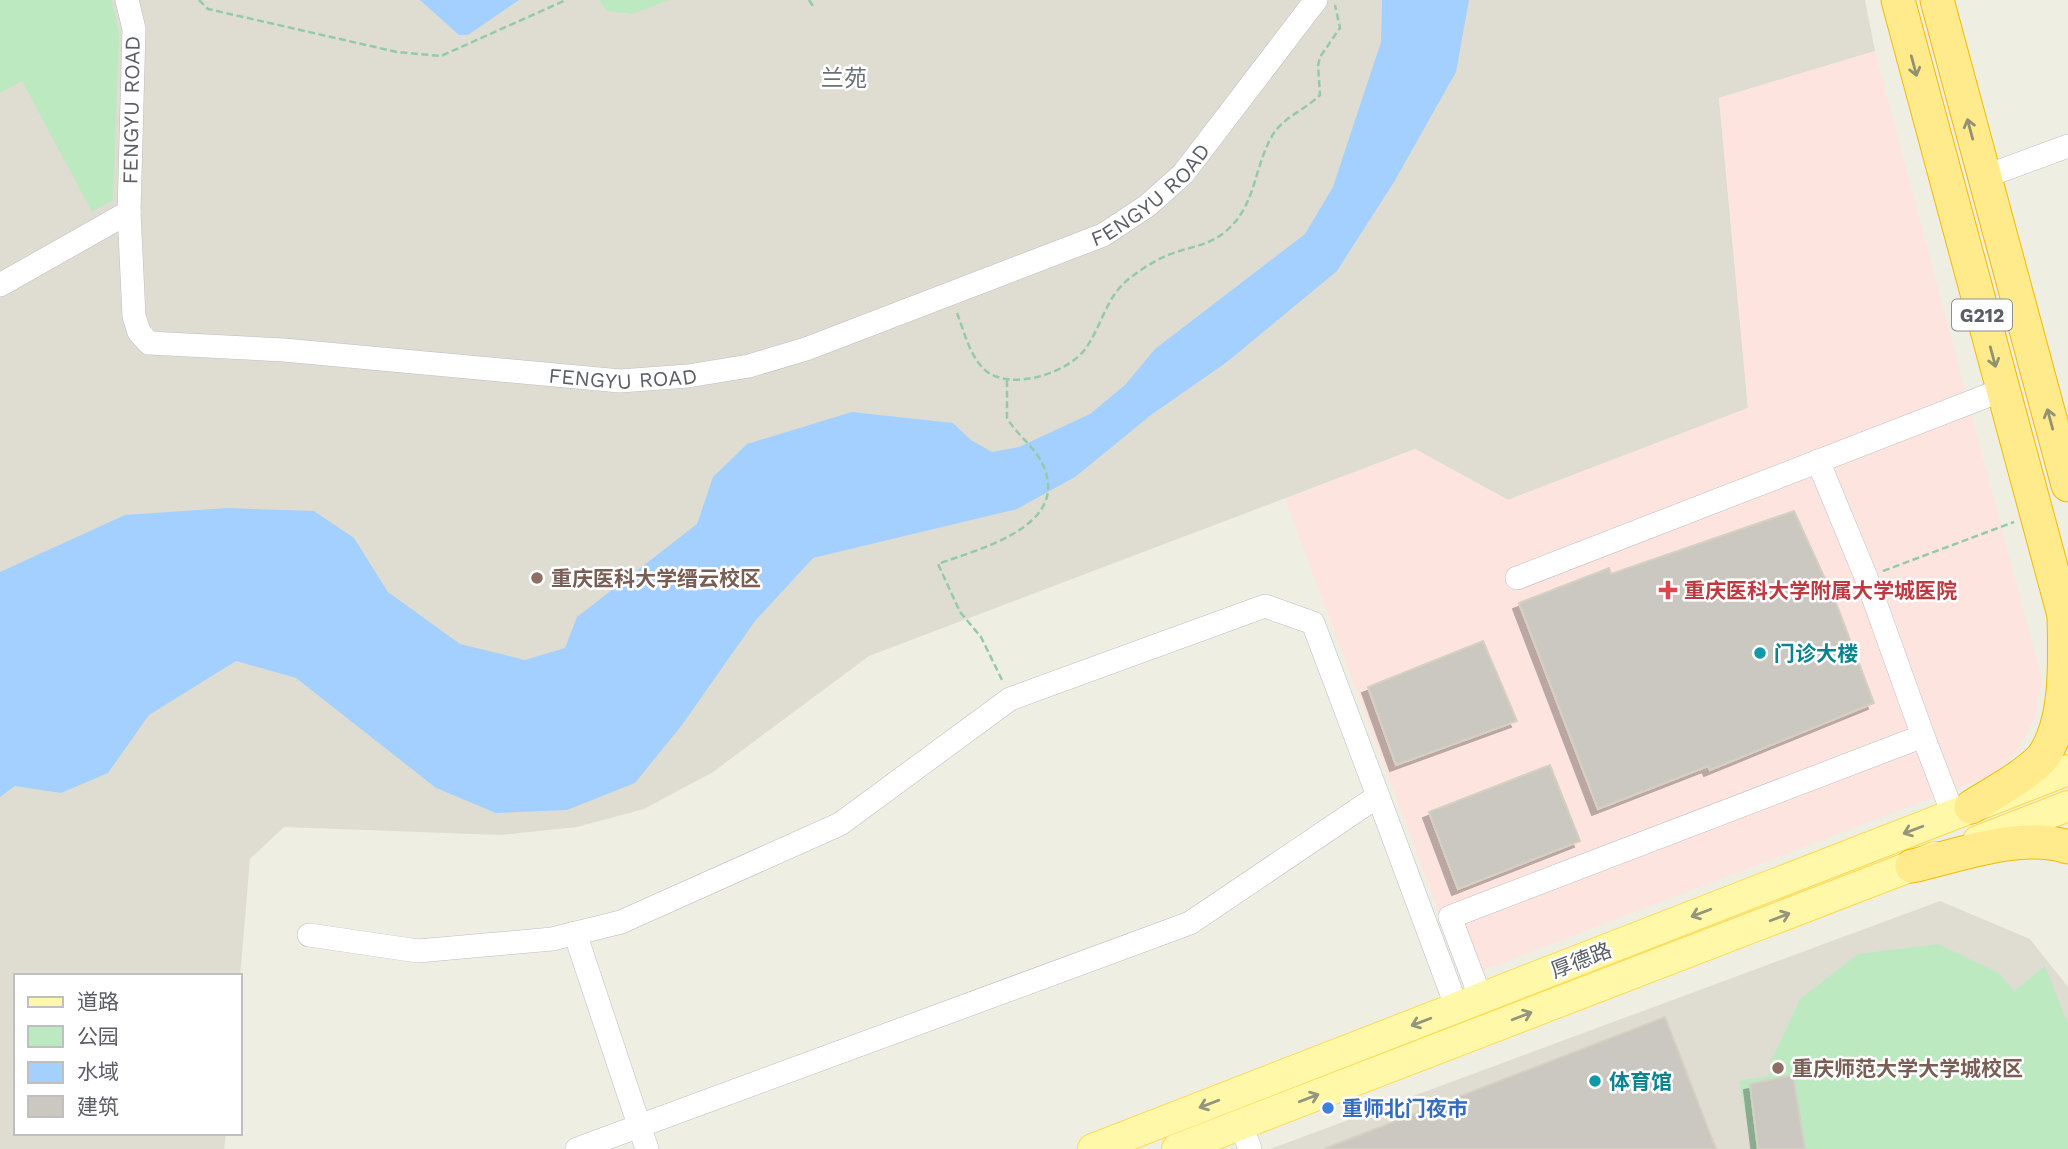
<svg xmlns="http://www.w3.org/2000/svg" width="2068" height="1149" viewBox="0 0 2068 1149" font-family="'Work Sans','Noto Sans SC',sans-serif">
	<style>
		.education { fill: #dfddd2 }
		.medical { fill: #fee4de }
		.green { fill: #bde9c1 }
		.water { fill: #a4d0ff }
		.building { fill: #cac8c0; stroke: #d5d0c1; stroke-width: 2; filter: url(#shadow) }
		.lines { fill: none; stroke-linecap: round; stroke-linejoin: round }
		.minor-casing { stroke: #bbbdc3; stroke-width: 24 }
		.major-casing { stroke: #fedb4e; stroke-width: 32 }
		.highway-casing { stroke: #f3bb00; stroke-width: 35 }
		.path { stroke: #95caa9; stroke-width: 2.5; stroke-dasharray: 7 3.5; stroke-linecap: butt }
		.minor { stroke: #fff; stroke-width: 23 }
		.major { stroke: #fff8a9; stroke-width: 30 }
		.highway { stroke: #ffeb8b; stroke-width: 33 }
		.oneway { stroke: #949072 }
		.oneway2 { stroke: #94957d }
		.education-dot { fill: #8d6e63; stroke: #fff; stroke-width: 2.5 }
		.health-dot { fill: #e0444e; stroke: #fff; stroke-width: 2.5 }
		.culture-dot { fill: #0f9aa8; stroke: #fff; stroke-width: 2.5 }
		.shop-dot { fill: #3f7fe0; stroke: #fff; stroke-width: 2.5 }
		.labels { text-anchor: middle; dominant-baseline: central; stroke-width: 5; stroke-linejoin: round; paint-order: stroke }
		.shield { fill: #fff; stroke: #8c8f93; stroke-width: 2 }
		.shield-label { font-size: 19px; font-weight: bold; fill: #5b5f65 }
		.street-label { font-size: 21px; fill: #5b5f65; stroke: #fff }
		.education-label { font-size: 21px; font-weight: bold; fill: #785e54; stroke: #fff; text-anchor: start }
		.health-label { font-size: 21px; font-weight: bold; fill: #be3a42; stroke: #fff; text-anchor: start }
		.culture-label { font-size: 21px; font-weight: bold; fill: #0d838f; stroke: #fff; text-anchor: start }
		.shop-label { font-size: 21px; font-weight: bold; fill: #366cbe; stroke: #fff; text-anchor: start }
		.neighbourhood-label { font-size: 23px; fill: #6c7177; stroke: #fff }
	</style>
	<defs>
		<filter id="shadow"><feDropShadow dx="-6" dy="6" stdDeviation="0" flood-color="#0004"/></filter>
	</defs>
	<rect width="100%" height="100%" fill="#efeee3"/>
	<g class="education">
		<path d="M0,0H1865L1875,51L1719,98L1748,408L1508,500L1415,449L869,656L713,772L644,809L577,827L500,835L284,827L250,859L240,977L16,976V1133H226L224,1149H0Z"/>
		<path d="M1940,901L2030,939L2068,987V1149H1270Z"/>
	</g>
	<path class="medical" d="M1875,51L2042,680L2035,717L2017,752L1992,775L1463,978L1285,499L1415,449L1508,500L1748,408L1719,98Z"/>
	<g class="green">
		<path d="M0,0H112L119,35L113,200L92,212L22,81L0,93Z"/>
		<path d="M599,0H669L632,14L607,11Z"/>
		<path d="M1938,944L1999,973L2014,991L2045,966L2068,1024V1149H1752L1739,1081L1769,1076L1771,1061L1800,999L1858,954Z"/>
	</g>
	<g class="water">
		<path d="M420,0H519L468,35H459Z"/>
		<path d="M1382,0H1469L1456,72L1394,182L1337,271L1227,362L1151,415L1075,477L1017,509L813,558L755,621L682,725L635,783L567,810L496,813L436,788L296,678L236,661L149,715L108,773L61,793L15,786L0,797V572L125,515L227,508L314,511L354,538L388,592L460,644L525,660L565,648L577,617L697,524L713,477L747,444L852,412L953,423L971,440L992,452L1019,447L1090,414L1125,385L1155,349L1305,234L1333,187L1381,42Z"/>
	</g>
	<g class="building">
		<path d="M1794,511L1836,603L1874,703L1710,770L1708,766L1598,809L1519,603L1609,568L1611,574Z"/>
		<path d="M1483,641L1517,721L1396,765L1368,687Z"/>
		<path d="M1550,765L1580,841L1458,889L1429,812Z"/>
		<path d="M1665,1017L1716,1149H1326V1148Z"/>
		<path d="M1793,1075L1805,1149H1758L1750,1084Z"/>
	</g>
	<g class="lines">
		<defs>
			<g id="minor">
				<path id="s1" d="M127,0L134,29L129,212L134,316L139,332L149,343L284,350L620,381L688,376L749,366L806,349L1103,235L1147,206L1183,174L1316,0"/>
				<path d="M1984,177L2068,146"/>
				<path d="M0,285L129,212"/>
				<path d="M1517,578L2002,390"/>
				<path d="M1923,736L1953,814"/>
				<path d="M1378,796L1457,1008"/>
				<path d="M575,933L647,1149"/>
				<path d="M309,935L418,951L552,939L621,922L840,824L1010,699L1265,606L1313,623L1378,796L1190,923L577,1149"/>
				<path d="M1481,999L1450,917L1923,736L1866,577L1818,461"/>
				<path d="M1241,1124L1250,1149"/>
			</g>
			<g id="major">
				<path d="M1978,841L2068,806"/>
				<path d="M1093,1149L2068,770"/>
				<path d="M1177,1149L1935,857"/>
			</g>
			<g id="highway">
				<path d="M1898,0L2068,630"/>
				<path d="M1937,0L2068,485"/>
				<path d="M1971,807C1995,792 2022,778 2042,758C2068,723 2065,660 2064,616"/>
				<path d="M1912,866C1961,855 2019,832 2068,847"/>
			</g>
		</defs>
		<use href="#minor" class="minor-casing"/>
		<use href="#major" class="major-casing"/>
		<use href="#highway" class="highway-casing"/>
		<g class="path">
			<path d="M199,0L208,9L397,52L441,56L566,0"/>
			<path d="M809,0L813,6"/>
			<path d="M957,313C964,331 970,357 985,370C1010,392 1069,373 1086,348C1100,328 1106,301 1123,284C1136,272 1152,262 1168,255C1188,247 1209,246 1226,231C1256,206 1254,167 1272,136C1283,117 1305,110 1320,95L1318,66L1320,57L1340,28L1335,5"/>
			<path d="M1883,571L2014,522"/>
			<path d="M1002,680L981,637L960,612L938,564C978,549 1071,527 1043,465C1035,447 1017,435 1007,418V379"/>
		</g>
		<use href="#minor" class="minor"/>
		<use href="#major" class="major"/>
		<use href="#highway" class="highway"/>
	</g>
	<defs><path id="oneway-shaft" d="M-6 0H5M1.5-3L5.5 0L1.5 3" fill="none" stroke-width="1.6" stroke-linecap="round" stroke-linejoin="round" transform="scale(1.75)"/></defs>
	<g class="oneway">
		<use href="#oneway-shaft" transform="translate(1914 66) rotate(75)"/>
		<use href="#oneway-shaft" transform="translate(1970 129) rotate(-105)"/>
		<use href="#oneway-shaft" transform="translate(1993 357) rotate(75)"/>
		<use href="#oneway-shaft" transform="translate(2050 419) rotate(-105)"/>
	</g>
	<g class="oneway2">
		<use href="#oneway-shaft" transform="translate(1913 830) rotate(159)"/>
		<use href="#oneway-shaft" transform="translate(1701 913) rotate(159)"/>
		<use href="#oneway-shaft" transform="translate(1780 917) rotate(-21)"/>
		<use href="#oneway-shaft" transform="translate(1522 1016) rotate(-21)"/>
		<use href="#oneway-shaft" transform="translate(1421 1022) rotate(159)"/>
		<use href="#oneway-shaft" transform="translate(1309 1098) rotate(-21)"/>
		<use href="#oneway-shaft" transform="translate(1209 1104) rotate(159)"/>
	</g>
	<g class="education-dot">
		<circle cx="537" cy="578" r="7"/>
		<circle cx="1778" cy="1068" r="7"/>
	</g>
	<path class="health-dot" d="M1664.5 579.5h7v7h7v7h-7v7h-7v-7h-7v-7h7z"/>
	<g class="culture-dot">
		<circle cx="1760" cy="653" r="7"/>
		<circle cx="1595" cy="1081" r="7"/>
	</g>
	<circle class="shop-dot" cx="1328" cy="1108" r="7"/>
	<g class="labels">
		<rect class="shield" x="1952" y="299.5" width="60" height="31" rx="5"/>
		<g class="shield-label">
			<text x="1982" y="315">G212</text>
		</g>
		<g class="street-label">
			<text transform="translate(131 110) rotate(-89)">FENGYU ROAD</text>
			<text stroke="none"><textPath href="#s1" startOffset="1391">FENGYU ROAD</textPath></text>
			<text stroke="none"><textPath href="#s1" startOffset="824">FENGYU ROAD</textPath></text>
			<text transform="translate(1581 960) rotate(-21)">厚德路</text>
		</g>
		<g class="education-label">
			<text x="551" y="578">重庆医科大学缙云校区</text>
			<text x="1792" y="1068">重庆师范大学大学城校区</text>
		</g>
		<g class="health-label">
			<text x="1684" y="590">重庆医科大学附属大学城医院</text>
		</g>
		<g class="culture-label">
			<text x="1774" y="653">门诊大楼</text>
			<text x="1609" y="1081">体育馆</text>
		</g>
		<g class="shop-label">
			<text x="1342" y="1108">重师北门夜市</text>
		</g>
		<g class="neighbourhood-label">
			<text x="844" y="78">兰苑</text>
		</g>
	</g>
	<rect x="14" y="974" width="228" height="161" fill="#ffffff" stroke="#bdbfc1" stroke-width="2"/>
	<rect x="28" y="997" width="35" height="10" fill="#fff8a9" stroke="#bdbfc1" stroke-width="2"/>
	<text x="77" y="1009" font-size="21" fill="#5b5f65">道路</text>
	<rect x="28" y="1026" width="35" height="21" fill="#bde9c1" stroke="#bdbfc1" stroke-width="2"/>
	<text x="77" y="1044" font-size="21" fill="#5b5f65">公园</text>
	<rect x="28" y="1062" width="35" height="21" fill="#a4d0ff" stroke="#bdbfc1" stroke-width="2"/>
	<text x="77" y="1079" font-size="21" fill="#5b5f65">水域</text>
	<rect x="28" y="1096" width="35" height="21" fill="#cac8c0" stroke="#bdbfc1" stroke-width="2"/>
	<text x="77" y="1114" font-size="21" fill="#5b5f65">建筑</text>
</svg>
